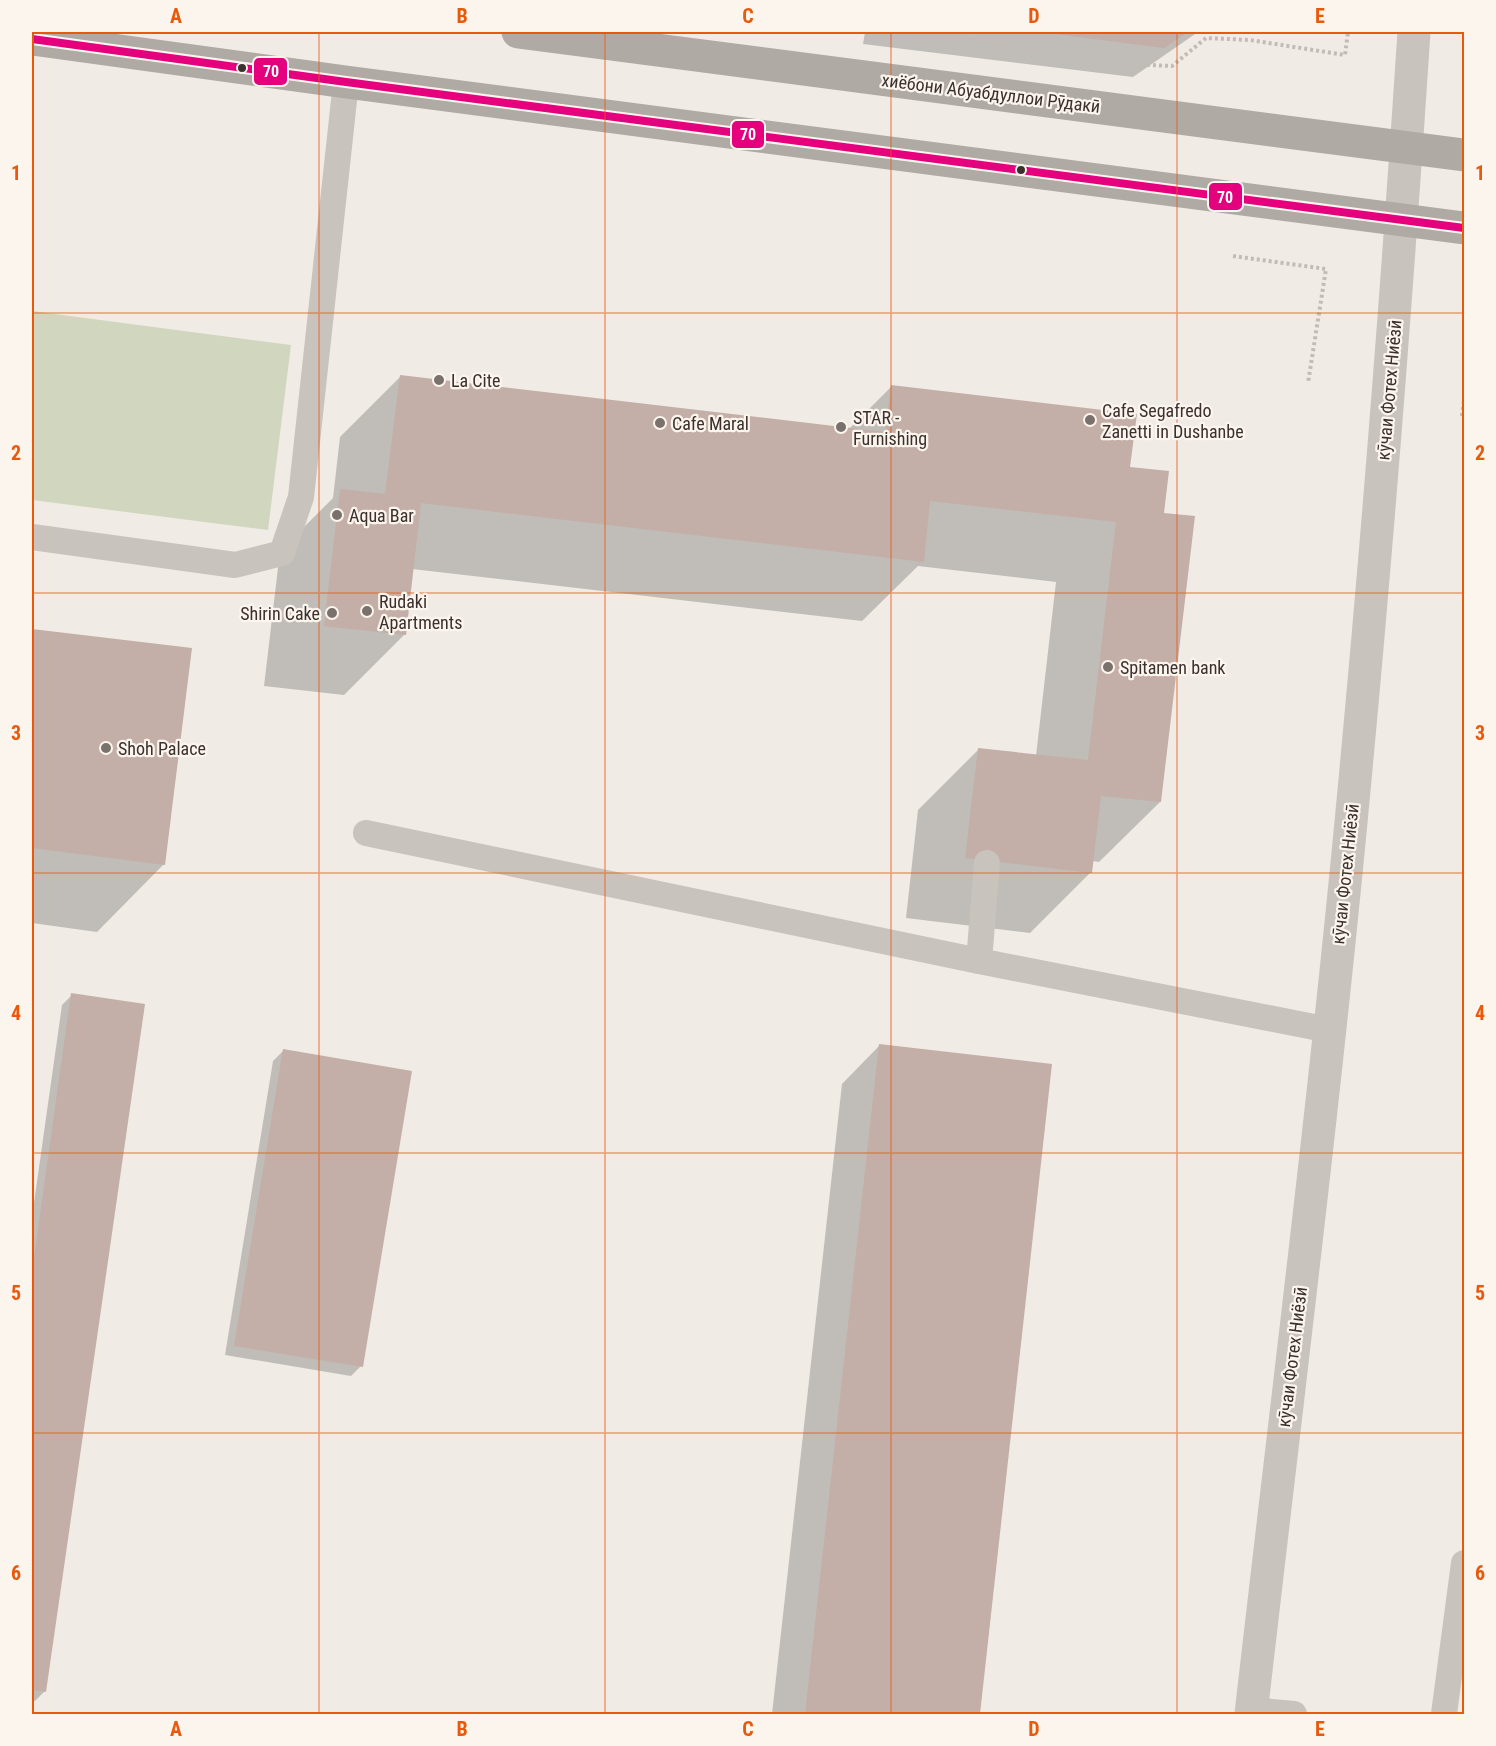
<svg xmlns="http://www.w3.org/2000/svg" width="1496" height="1746" viewBox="0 0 1496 1746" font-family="'Roboto Condensed',sans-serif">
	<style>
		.green { fill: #d1d6bf }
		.shadow { fill: #0003 }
		.building { fill: #c3afa7 }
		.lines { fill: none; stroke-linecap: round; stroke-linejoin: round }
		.path { stroke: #c2bbb6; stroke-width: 4; stroke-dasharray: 3 3; stroke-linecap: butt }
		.lane { stroke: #c9c3be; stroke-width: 26 }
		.street { stroke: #c9c3be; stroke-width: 33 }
		.highway { stroke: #afaaa4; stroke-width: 33 }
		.bus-1-casing { stroke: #fbf5ee; stroke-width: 12 }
		.bus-1 { stroke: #e5007d; stroke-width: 8 }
		.grid { fill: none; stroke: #e8590c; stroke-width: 1.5; stroke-opacity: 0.55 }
		.bus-dot { fill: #3b302b; stroke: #fbf5ee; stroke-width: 2 }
		.poi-dot { fill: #7a716c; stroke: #fbf5ee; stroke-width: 2 }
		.labels { text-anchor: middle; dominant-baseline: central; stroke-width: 4.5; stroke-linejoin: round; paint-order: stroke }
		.street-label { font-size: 18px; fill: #3b302b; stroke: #fbf5ee }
		.poi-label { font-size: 18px; fill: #3b302b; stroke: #fbf5ee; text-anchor: start }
		.line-badge { stroke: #fbf5ee; stroke-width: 2 }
		.badge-label { font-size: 16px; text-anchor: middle; font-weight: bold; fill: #fff }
		.neatline { fill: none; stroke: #e8590c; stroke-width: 2 }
		.grid-label { font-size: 20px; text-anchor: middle; font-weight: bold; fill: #e8590c }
	</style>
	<rect width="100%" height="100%" fill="#f0ebe5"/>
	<path class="green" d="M32,311L291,345L268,530L32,500Z"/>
	<g class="shadow">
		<path d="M865,32H1198L1133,77L863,44Z"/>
		<path d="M400,377L849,429L892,386L1128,469L1162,514L1160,802L1099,862L1092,861L1091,872L1030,933L906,918L918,810L979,749L1036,756L1056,582L918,566L862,621L412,569L404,635L344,695L264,686L280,551L333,498L340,437Z"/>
		<path d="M32,631L190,649L164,864L97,932L32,923Z"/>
		<path d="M72,995L45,1691L35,1701H32V1217L62,1005Z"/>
		<path d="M879,1046L1050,1065L979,1714H772L842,1084Z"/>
		<path d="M283,1051L361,1366L351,1376L225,1355L273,1061Z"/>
	</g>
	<g class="building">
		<path d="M1040,32H1188L1164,48Z"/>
		<path d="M400,375L885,432L891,385L1137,414L1130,467L1169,471L1164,513L1195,516L1161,802L1101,796L1092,873L965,858L978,748L1088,760L1116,522L930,501L924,562L421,503L406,635L324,626L340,489L385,494Z"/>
		<path d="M32,629L192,648L165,865L32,848Z"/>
		<path d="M71,993L145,1004L46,1692L32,1690V1272Z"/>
		<path d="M879,1044L1052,1064L980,1714H805Z"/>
		<path d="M283,1049L412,1071L363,1367L234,1346Z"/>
	</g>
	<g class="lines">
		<g class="path">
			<path d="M921,32L1113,63"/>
			<path d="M1123,64L1172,66L1206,38L1250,40L1345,55L1348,32"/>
			<path d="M1233,256L1326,269L1308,383"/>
			<path d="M1462,416L1464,400"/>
		</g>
		<g class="lane">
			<path d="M32,537L235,565L282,553L301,497L346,82"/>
			<path d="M366,833L979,961"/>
			<path d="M987,863L979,961L1329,1030"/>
			<path d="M1252,1710L1294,1714"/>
			<path d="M1444,1714L1464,1563"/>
		</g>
		<path class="street" d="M1251,1714C1287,1399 1327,1084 1356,769C1379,523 1398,277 1414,32"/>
		<g class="highway">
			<path d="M518,32L1464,155"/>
			<path d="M32,39L346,82L1464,228"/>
		</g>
		<defs>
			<path id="bus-1" d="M32,39L346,82L1464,228"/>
		</defs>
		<use href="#bus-1" class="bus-1-casing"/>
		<use href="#bus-1" class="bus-1"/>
	</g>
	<path class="grid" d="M319,32V1714M605,32V1714M891,32V1714M1177,32V1714M32,313H1464M32,593H1464M32,873H1464M32,1153H1464M32,1433H1464"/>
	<g class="bus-dot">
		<circle cx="242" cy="68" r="5"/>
		<circle cx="1021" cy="170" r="5"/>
	</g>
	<g class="poi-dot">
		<circle cx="439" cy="380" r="6"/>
		<circle cx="1090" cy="420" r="6"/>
		<circle cx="660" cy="423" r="6"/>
		<circle cx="841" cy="427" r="6"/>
		<circle cx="337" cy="515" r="6"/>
		<circle cx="367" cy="611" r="6"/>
		<circle cx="332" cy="613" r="6"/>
		<circle cx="1108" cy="667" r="6"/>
		<circle cx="106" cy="748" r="6"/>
	</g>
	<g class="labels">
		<g class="street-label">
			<text transform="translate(991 93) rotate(7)">хиёбони Абуабдуллои Рӯдакӣ</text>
			<text transform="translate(1389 390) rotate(-85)">кӯчаи Фотех Ниёзӣ</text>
			<text transform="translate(1345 874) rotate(-84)">кӯчаи Фотех Ниёзӣ</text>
			<text transform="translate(1292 1357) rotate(-83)">кӯчаи Фотех Ниёзӣ</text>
		</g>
		<g class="poi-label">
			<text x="451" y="380">La Cite</text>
			<text x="1102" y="410">Cafe Segafredo<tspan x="1102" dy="21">Zanetti in Dushanbe</tspan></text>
			<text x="853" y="417">STAR -<tspan x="853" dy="21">Furnishing</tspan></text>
			<text x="672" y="423">Cafe Maral</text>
			<text x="349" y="515">Aqua Bar</text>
			<text x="379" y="601">Rudaki<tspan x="379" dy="21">Apartments</tspan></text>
			<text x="320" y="613" text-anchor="end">Shirin Cake</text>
			<text x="1120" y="667">Spitamen bank</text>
			<text x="118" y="748">Shoh Palace</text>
		</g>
	</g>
	<g class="line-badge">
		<rect x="253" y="57" width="35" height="29" rx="6" fill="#e5007d"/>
		<rect x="731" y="120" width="34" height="29" rx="6" fill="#e5007d"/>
		<rect x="1208" y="182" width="35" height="29" rx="6" fill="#e5007d"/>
	</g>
	<g class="badge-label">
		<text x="271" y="77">70</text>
		<text x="748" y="140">70</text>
		<text x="1225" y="203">70</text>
	</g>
	<rect width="1496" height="1746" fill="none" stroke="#fbf5ee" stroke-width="66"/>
	<rect x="33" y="33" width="1430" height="1680" class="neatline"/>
	<g class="grid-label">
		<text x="176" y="23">A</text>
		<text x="462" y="23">B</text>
		<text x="748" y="23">C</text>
		<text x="1034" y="23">D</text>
		<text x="1320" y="23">E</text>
		<text x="16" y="180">1</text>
		<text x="1480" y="180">1</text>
		<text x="16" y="460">2</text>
		<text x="1480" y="460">2</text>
		<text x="16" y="740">3</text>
		<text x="1480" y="740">3</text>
		<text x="16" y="1020">4</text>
		<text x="1480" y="1020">4</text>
		<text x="16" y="1300">5</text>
		<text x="1480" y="1300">5</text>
		<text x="16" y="1580">6</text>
		<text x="1480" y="1580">6</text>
		<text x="176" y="1736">A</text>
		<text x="462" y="1736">B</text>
		<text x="748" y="1736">C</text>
		<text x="1034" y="1736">D</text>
		<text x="1320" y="1736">E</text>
	</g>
</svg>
